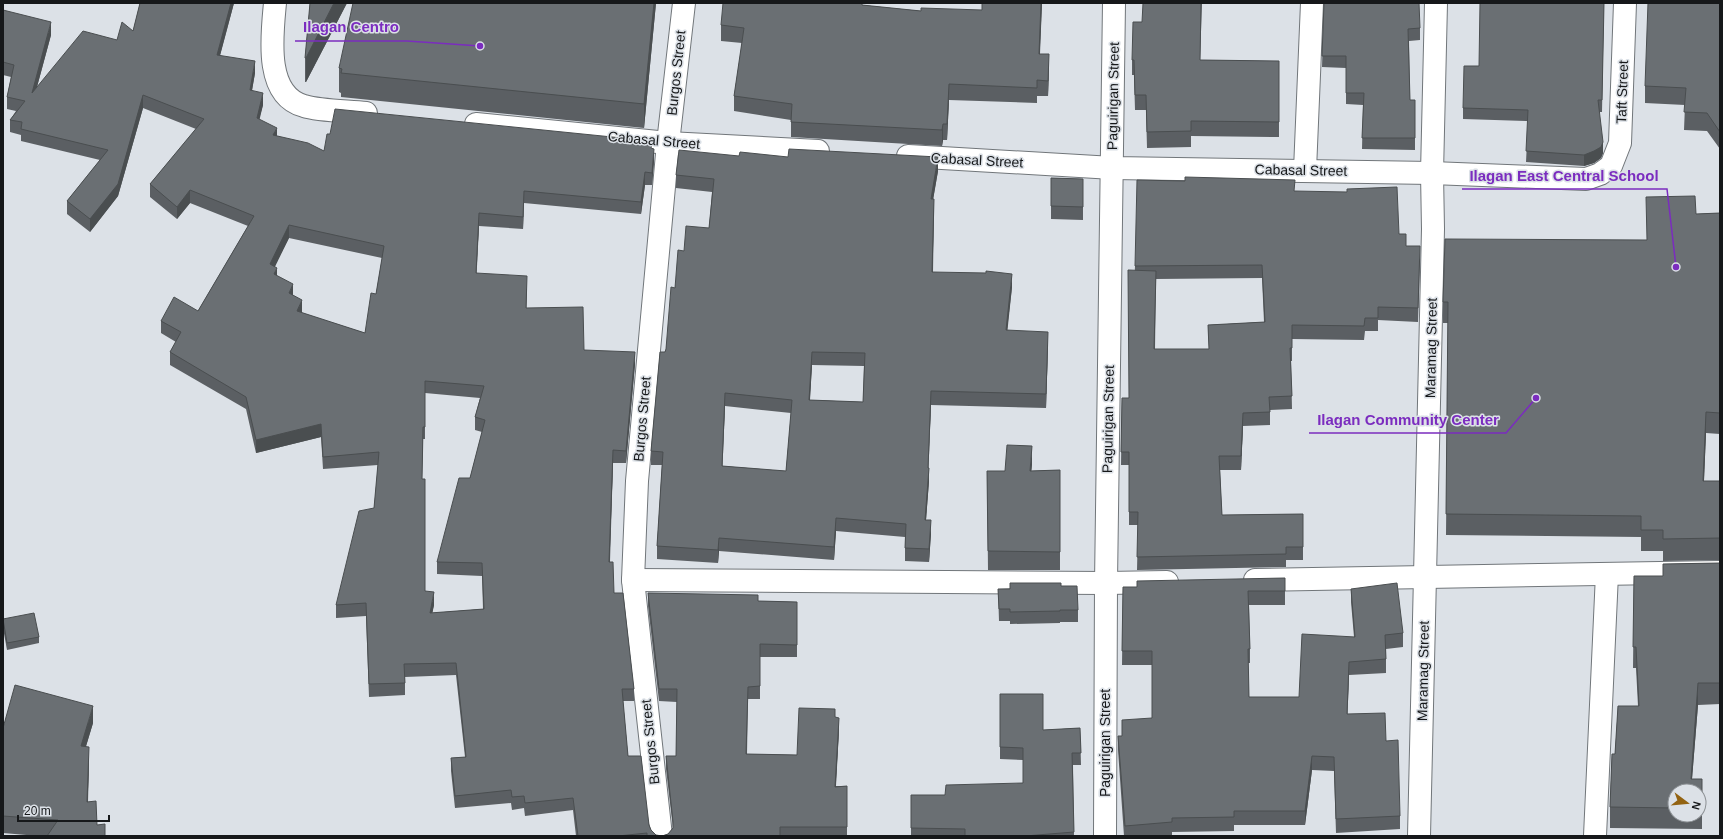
<svg xmlns="http://www.w3.org/2000/svg" width="1723" height="839" viewBox="0 0 1723 839" font-family="Arial,sans-serif">
	<style>
		.lines { fill: none; stroke-linecap: round; stroke-linejoin: round }
		.minor-casing { stroke: #71767a; stroke-width: 24 }
		.major-casing { stroke: #71767a; stroke-width: 24 }
		.minor { stroke: #fff; stroke-width: 22 }
		.major { stroke: #fff; stroke-width: 22 }
		.wall { fill: #5b5f63; fill-rule: evenodd }
		.shaded-wall { fill: #4a4e50 }
		.building { fill: #6a6f73; stroke: #4a4e50; fill-rule: evenodd }
		.labels { text-anchor: middle; dominant-baseline: central; stroke-width: 3; stroke-linejoin: round; paint-order: stroke }
		.street-label { font-size: 14px; fill: #16181a; stroke: #dce1e7 }
		.leader { fill: none; stroke: #7b2cbf; stroke-width: 1.5 }
		.callout-dot { fill: #7b2cbf; stroke: #dce1e7; stroke-width: 1.5 }
		.callout-label { font-size: 15px; text-anchor: middle; font-weight: bold; fill: #7b2cbf; stroke: #dce1e7; stroke-width: 3; stroke-linejoin: round; paint-order: stroke }
	</style>
	<rect width="100%" height="100%" fill="#dce1e7"/>
	<g class="lines">
		<defs>
			<g id="minor">
				<path d="M275,3C272,35 264,95 304,106C320,111 348,111 366,113"/>
				<path d="M476,124L668,143L818,151"/>
				<path d="M908,156L1113,168L1432,173L1586,179L1600,174L1611,166L1620,143L1625,3"/>
				<path d="M1305,170L1312,3"/>
				<path d="M633,580L1106,583L1167,582"/>
				<path d="M1255,580L1720,572"/>
				<path d="M661,836L633,580L637,481L668,143L684,3"/>
				<path d="M1419,836L1433,229L1432,173L1436,3"/>
				<path d="M1595,836L1607,574"/>
			</g>
			<path id="major" d="M1105,836L1106,583L1114,3"/>
		</defs>
		<use href="#minor" class="minor-casing"/>
		<use href="#major" class="major-casing"/>
		<use href="#minor" class="minor"/>
		<use href="#major" class="major"/>
	</g>
	<g class="wall">
		<path d="M140,3H234L220,55L255,73L252,90L263,105L259,119L277,136L324,151L652,149L654,161L652,185H645L641,214L524,203L523,229L479,226L476,273L527,289L526,308L584,350L635,364L626,463H613L610,562L614,593L634,689V701H623L628,756L651,830L656,835L662,836L668,834L673,828L666,769V756H676L677,702L659,701L648,606V593L758,601L797,602V657H760V699H748L747,754L797,755L835,717L839,730L836,786H847V836H576L573,810L525,816L524,808L512,810L511,803L455,808L451,771V758L465,757L456,675L405,677V695L369,697L366,616L336,618V605L374,508L378,465L323,469L321,437L256,453L246,409L170,365V352L176,342L161,333V321L198,311L248,226L190,203L177,219L150,197V184L196,129L143,108L118,196L90,232L67,214V201L100,160L21,141V135L10,132V120L16,111L7,109V97L11,77L3,75V10L51,35L37,87L133,31ZM289,238L382,258L376,294L365,333L302,313L293,296L277,276L274,267ZM425,393L480,398L475,417V430L482,432L470,478L437,562V574L482,576L483,609L432,613L434,605L425,591L422,479L423,439H425Z"/>
		<path d="M310,3H347L306,82H305V58Z"/>
		<path d="M656,3L644,128L341,97V93L339,92V68Z"/>
		<path d="M1042,3L1040,54L1049,69L1048,96H1037V103L949,100L947,140H943L942,146L791,137V120L734,111V96L742,43L721,41V25L862,5L921,11L982,10Z"/>
		<path d="M1202,3L1200,60L1279,61V137L1191,136V147L1147,148L1146,110H1135L1134,75H1132V60L1142,22Z"/>
		<path d="M1324,3L1420,28V40L1409,41L1410,100H1415V150L1362,149L1363,105L1346,104V68L1322,67Z"/>
		<path d="M1604,3L1602,112H1599L1603,153L1601,158L1594,163L1584,166L1526,162L1528,121L1463,119V108L1479,66Z"/>
		<path d="M1720,3V149L1707,131L1684,130L1685,105L1645,103V86Z"/>
		<path d="M739,156L938,171L933,199L934,212L933,272L1012,287L1007,330L1048,345L1046,408L931,405L928,468L929,481L926,520L931,533L929,562L905,561V537L836,531L834,560L719,551L718,563L657,559V546L662,465H651V451L665,352L666,349L675,288L684,251L709,228L712,192L676,188V175ZM812,365L864,366L863,402L810,400ZM725,406L791,413L786,471L722,466Z"/>
		<path d="M1051,178L1083,179V220L1051,219Z"/>
		<path d="M1295,191L1399,234L1406,246L1420,260L1418,322L1378,320V331H1365L1364,340L1292,339V361H1291L1292,409L1270,410V425L1243,426L1241,470H1220L1222,515L1303,514V560H1286V567L1137,570L1138,525H1129V465H1121L1122,398H1129L1135,266ZM1262,278L1264,322L1208,325L1209,349H1155L1156,279Z"/>
		<path d="M1720,213V434L1706,433L1704,481H1720V560L1663,561V551H1641V537L1446,535L1448,323H1443V302L1647,240L1696,214Z"/>
		<path d="M1032,464L1031,471L1060,470V570H988L987,471H1005Z"/>
		<path d="M1720,563V704L1698,705L1692,779H1702V829L1610,828V807L1612,754H1615L1618,706H1638L1636,668H1633L1634,576H1663V564ZM1675,791H1699V815H1675Z"/>
		<path d="M1285,578V605H1249L1250,649V663H1248L1249,697H1299L1354,637L1351,602V589L1403,633V647L1386,649V673L1349,675L1347,714L1386,741L1400,816V829L1336,833L1334,771L1312,770L1305,825H1234V831L1172,832V835L1165,836H1124L1118,750V736H1122L1152,718V665H1122L1123,587H1137Z"/>
		<path d="M1061,586L1078,610V622H1060V623L1010,624V621H999L998,589Z"/>
		<path d="M3,619L39,637V643L7,650L3,628Z"/>
		<path d="M1000,694L1043,730L1080,728L1081,765H1073L1074,836H911V795H945L1023,783V760L1000,759Z"/>
		<path d="M93,723L86,746L89,764L88,802L97,825L105,836H38L3,833V728Z"/>
	</g>
	<g class="shaded-wall">
		<path d="M231,3H234L217,67V55Z"/>
		<path d="M334,3H347L306,82V58Z"/>
		<path d="M654,3H656L644,128V104Z"/>
		<path d="M1041,3H1042L1039,69V54Z"/>
		<path d="M51,22V35L32,105V93Z"/>
		<path d="M1049,54V69L1048,96V81Z"/>
		<path d="M255,61V73L250,102V90Z"/>
		<path d="M949,84V100L947,140V124Z"/>
		<path d="M263,93V105L257,130V118Z"/>
		<path d="M143,95V108L118,196L90,232V219Z"/>
		<path d="M943,124V140L942,146V130Z"/>
		<path d="M277,128V140L273,135Z"/>
		<path d="M1603,142V153L1601,158L1594,163L1584,166V155Z"/>
		<path d="M654,149V161L652,185V173Z"/>
		<path d="M938,157V171L931,212V199Z"/>
		<path d="M645,172V185L641,214V202Z"/>
		<path d="M190,190V203L177,219V207Z"/>
		<path d="M524,191V203L523,229V217Z"/>
		<path d="M934,199V212L932,285V272Z"/>
		<path d="M479,213V226L476,286V273Z"/>
		<path d="M289,225V238L270,277V264Z"/>
		<path d="M277,268V281L274,274Z"/>
		<path d="M1012,274V287L1006,344V330Z"/>
		<path d="M527,276V289L526,321V308Z"/>
		<path d="M293,284V297L289,293Z"/>
		<path d="M302,300V313L297,311Z"/>
		<path d="M1048,332V345L1046,408V394Z"/>
		<path d="M635,352V364L626,463V451Z"/>
		<path d="M812,352V365L809,413V400Z"/>
		<path d="M931,391V405L928,481V468Z"/>
		<path d="M725,393V406L722,479V466Z"/>
		<path d="M1706,412V433L1703,502V481Z"/>
		<path d="M1243,413V426L1241,470V456Z"/>
		<path d="M321,424V437L256,453V440Z"/>
		<path d="M1032,446V464L1030,489V471Z"/>
		<path d="M613,450V463L609,575V562Z"/>
		<path d="M929,468V481L925,533V520Z"/>
		<path d="M836,518V531L834,560V547Z"/>
		<path d="M931,520V533L929,562V549Z"/>
		<path d="M719,538V551L718,563V550Z"/>
		<path d="M434,592V605L430,625V613Z"/>
		<path d="M1349,662V675L1347,728V714Z"/>
		<path d="M1698,683V705L1691,791V779Z"/>
		<path d="M93,706V723L81,763V746Z"/>
		<path d="M839,718V730L835,799V787Z"/>
		<path d="M89,747V764L87,819V802Z"/>
		<path d="M1312,756V770L1305,825V811Z"/>
	</g>
	<g class="building">
		<path d="M140,3H231L217,55L255,61L250,90L263,93L257,118L277,128L273,135L308,143L324,151L327,134H330L335,109L642,140L652,143L651,148L654,149L652,173L645,172L641,202L524,191L523,217L479,213L476,273L527,276L526,308L583,307L584,350L635,352L626,451L613,450L609,562H613L614,593H623L634,689H622L628,756H641L649,825L651,830L656,835L662,836L668,834L673,828V822L666,756H676L677,689H659L648,593L758,595V601L797,602V645L760,644V686L748,687L746,754L797,755L799,708L835,709V717L839,718L835,787L847,786V827H780V836H647V833L618,836H578L573,798L525,803L524,796L512,797L511,790L455,796L451,758L466,757L456,663L404,664L405,683L369,684L366,603L336,605L359,511L374,508L379,452L323,457L321,424L256,440L246,397L170,352L181,332L161,321L174,297L198,311L254,216L190,190L177,207L150,184L204,119L143,95L118,184L90,219L67,201L108,150L21,129L22,122L10,120L25,101L7,97L14,65L3,62V10L51,22L32,93L83,31L117,40L122,22L133,31ZM289,225L384,246L376,294L371,293L365,333L297,311L302,300L289,293L293,284L274,274L277,268L270,264ZM425,381L484,386L475,417L485,420L470,478H459L437,562L482,563L484,609L430,613L434,592L425,591V479H422L423,427H425Z"/>
		<path d="M310,3H334L306,58H305Z"/>
		<path d="M353,3H654L644,104L341,73L342,69L339,68Z"/>
		<path d="M723,3H862V5L921,11V8L982,10V3H1041L1039,54H1049L1048,81L1037,80V88L949,84L947,124H943L942,130L791,122L792,104L734,96L744,28L721,25Z"/>
		<path d="M1143,3H1201L1200,60L1279,61V122L1191,121V131L1147,132L1146,95H1135L1134,60H1132L1133,22H1142Z"/>
		<path d="M1324,3H1419L1420,28L1408,29L1410,100H1415V138H1362L1364,93H1346V56H1322Z"/>
		<path d="M1480,3H1604L1602,100H1598L1603,142L1601,147L1594,151L1584,155L1526,151L1528,110L1463,108L1464,66H1479Z"/>
		<path d="M1648,3H1720V132L1707,113L1684,112L1686,88L1645,86Z"/>
		<path d="M789,149L938,157L931,199H934L932,272L986,273V271L1012,274L1006,330L1048,332L1046,394L931,391L928,468H929L925,520H931L929,549L905,548L906,524L836,518L834,547L719,538L718,550L657,546L663,452L651,451L660,352H665L666,349L671,287L675,288L678,250L684,251L686,226L709,228L714,179L676,175L679,150L739,156L740,152L788,157ZM812,352L865,353L863,402L809,400ZM725,393L792,400L786,471L722,466Z"/>
		<path d="M1185,177L1295,180L1294,191L1347,192V189L1397,187L1399,234H1406V246H1420L1418,308L1378,307V318H1365L1364,326L1292,325V348H1290L1292,396L1269,397L1270,412L1243,413L1241,456H1219L1222,515L1303,514V547H1286V554L1137,557L1138,512H1129V452H1121L1122,398H1129L1128,270L1156,271L1154,349H1209L1208,325L1265,322L1262,265L1135,266L1137,180L1185,181Z"/>
		<path d="M1051,178L1083,179V207L1051,206Z"/>
		<path d="M1695,196L1696,214L1720,213V413L1706,412L1703,481H1720V538L1663,539V530H1641V516L1446,514L1448,302H1443L1445,239L1647,240L1646,197Z"/>
		<path d="M1007,445L1032,446L1030,471L1060,470V552L988,551L987,471H1005Z"/>
		<path d="M1720,563V683H1698L1691,779H1702V808H1699V791H1675V808L1610,807L1612,754H1615L1618,706H1639L1636,647H1633L1634,576H1663V564Z"/>
		<path d="M1285,578V591H1248L1250,649H1248L1249,697H1299L1302,634L1355,637L1351,589L1397,583L1403,633L1385,635L1386,659L1349,662L1347,714L1385,713L1386,741L1398,740L1400,816L1336,819L1334,757L1312,756L1305,811H1234V817L1172,818V822L1125,826L1118,736H1122V720L1152,718V651H1122L1123,587H1137V581Z"/>
		<path d="M1010,583H1061V586H1077L1078,610H1060V611L1010,612V609H999L998,589H1010Z"/>
		<path d="M34,613L39,637L7,643L3,619Z"/>
		<path d="M15,685L93,706L81,746L89,747L87,802L96,801L97,825L105,824V836H47L58,820L3,816V728Z"/>
		<path d="M1000,694H1043V730L1080,728L1081,753H1072L1074,832L1025,836H965V829L911,828V795H945L946,785L1023,783V748L1000,747Z"/>
	</g>
	<g class="labels">
		<g class="street-label">
			<text transform="translate(676 73) rotate(-84)">Burgos Street</text>
			<text transform="translate(1622 92) rotate(-88)">Taft Street</text>
			<text transform="translate(1113 96) rotate(-89)">Paguirigan Street</text>
			<text transform="translate(654 140) rotate(5)">Cabasal Street</text>
			<text transform="translate(977 160) rotate(3)">Cabasal Street</text>
			<text transform="translate(1301 170) rotate(1)">Cabasal Street</text>
			<text transform="translate(1431 348) rotate(-89)">Maramag Street</text>
			<text transform="translate(642 419) rotate(-85)">Burgos Street</text>
			<text transform="translate(1108 419) rotate(-89)">Paguirigan Street</text>
			<text transform="translate(1423 671) rotate(-89)">Maramag Street</text>
			<text transform="translate(650 742) rotate(-96)">Burgos Street</text>
			<text transform="translate(1105 743) rotate(-90)">Paguirigan Street</text>
		</g>
	</g>
	<path class="leader" d="M480 46L407 41H295M1676 267L1667 189H1462M1536 398L1506 433H1309"/>
	<g class="callout-dot">
		<circle cx="480" cy="46" r="4"/>
		<circle cx="1676" cy="267" r="4"/>
		<circle cx="1536" cy="398" r="4"/>
	</g>
	<g class="callout-label">
		<text x="351" y="32">Ilagan Centro</text>
		<text x="1564" y="181">Ilagan East Central School</text>
		<text x="1408" y="425">Ilagan Community Center</text>
	</g>
	<rect width="1723" height="839" fill="none" stroke="#16181a" stroke-width="8"/>
	<g transform="translate(1687 803) rotate(106)"><circle r="19" fill="#dce1e7" stroke="#8d9195"/>
	<path d="M0-3L7 15L0 10L-7 15Z" fill="#936312"/>
	<text y="-6" font-size="11" font-weight="bold" text-anchor="middle" fill="#16181a">N</text>
	</g>
	<path d="M18 815v6h91v-6" fill="none" stroke="#16181a" stroke-width="2"/>
	<text x="24" y="815" font-size="12" fill="#16181a" stroke="#dce1e7" stroke-width="3" paint-order="stroke">20 m</text>
</svg>
